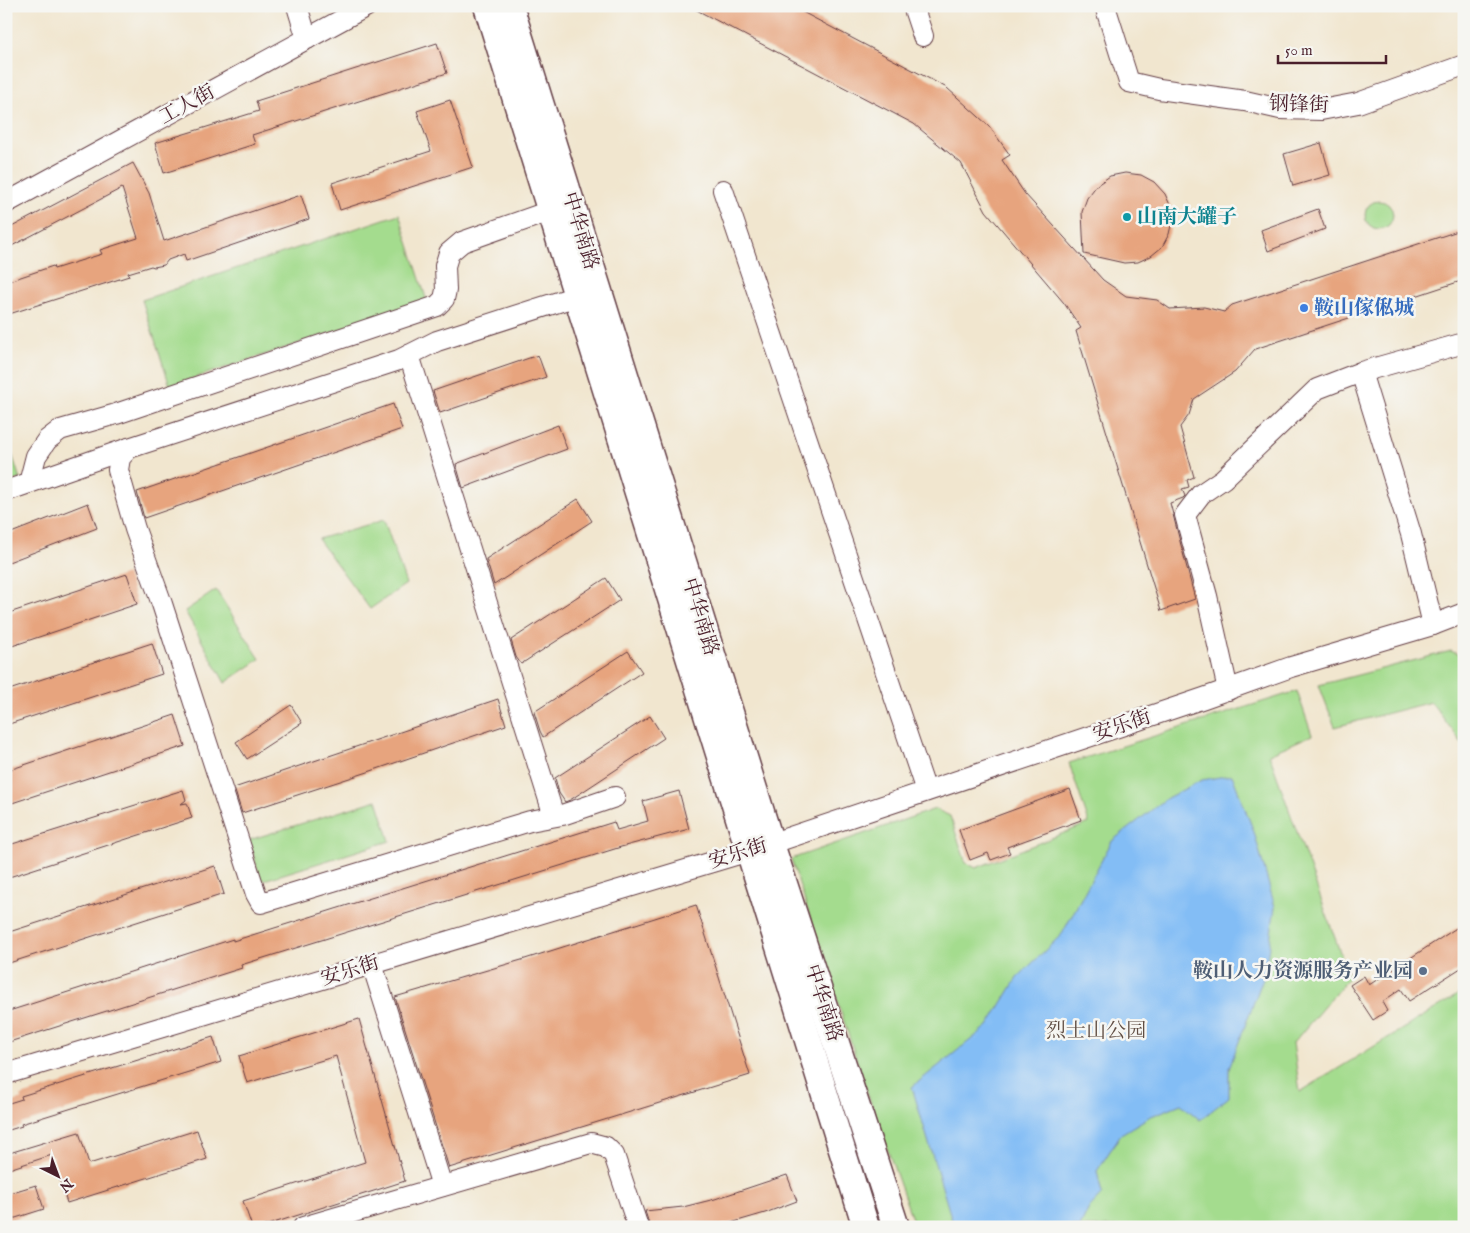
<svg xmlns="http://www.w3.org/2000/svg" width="1470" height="1233" viewBox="0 0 1470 1233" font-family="'IM FELL English','Noto Serif SC',serif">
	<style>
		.green { fill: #a4dc8e; stroke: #777e5c }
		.water { fill: #83bdf5; stroke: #666e90 }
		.building { fill: #e7a47e }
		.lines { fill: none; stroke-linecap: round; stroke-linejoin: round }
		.minor-casing { stroke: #633d44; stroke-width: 22 }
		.major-casing { stroke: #633d44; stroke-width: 29 }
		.minor { stroke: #fff; stroke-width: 20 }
		.major { stroke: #fff; stroke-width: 26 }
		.culture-dot { fill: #0f9aa8; stroke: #f6f6f2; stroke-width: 2 }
		.shop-dot { fill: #3f7fe0; stroke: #f6f6f2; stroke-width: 2 }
		.service-dot { fill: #5c6f8a; stroke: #f6f6f2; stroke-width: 2 }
		.labels { text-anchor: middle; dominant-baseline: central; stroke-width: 5; stroke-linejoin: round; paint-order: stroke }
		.street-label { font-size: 20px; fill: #4a1f2b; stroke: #f6f6f2 }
		.culture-label { font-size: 20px; font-weight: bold; fill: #0d838f; stroke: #f6f6f2; text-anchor: start }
		.shop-label { font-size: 20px; font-weight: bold; fill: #366cbe; stroke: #f6f6f2; text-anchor: start }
		.service-label { font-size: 20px; font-weight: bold; fill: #4e5e75; stroke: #f6f6f2; text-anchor: end }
		.park-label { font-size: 20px; fill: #604e44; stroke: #f6f6f2 }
	</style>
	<rect width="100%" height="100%" fill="#f6f6f2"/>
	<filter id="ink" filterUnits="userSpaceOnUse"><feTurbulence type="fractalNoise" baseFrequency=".02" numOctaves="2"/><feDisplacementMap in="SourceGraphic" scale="10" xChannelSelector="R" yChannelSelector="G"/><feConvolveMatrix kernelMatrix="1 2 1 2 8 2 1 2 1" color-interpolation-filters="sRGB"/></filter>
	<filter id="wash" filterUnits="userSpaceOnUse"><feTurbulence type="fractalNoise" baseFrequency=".0096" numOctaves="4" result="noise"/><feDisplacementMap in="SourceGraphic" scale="20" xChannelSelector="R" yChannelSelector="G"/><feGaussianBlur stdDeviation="1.12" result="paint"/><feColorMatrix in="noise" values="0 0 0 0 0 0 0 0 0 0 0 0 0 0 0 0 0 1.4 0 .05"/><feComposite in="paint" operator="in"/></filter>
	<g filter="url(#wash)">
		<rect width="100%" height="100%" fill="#f1e6cf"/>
		<g class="green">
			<circle cx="1379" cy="215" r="14"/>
			<path d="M399,214L427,301L170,386L142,300Z"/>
			<path d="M6,436L20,479L6,483Z"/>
			<path d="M384,520L406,584L370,609L318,539Z"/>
			<path d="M216,590L260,659L225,683L185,611Z"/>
			<path d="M1451,651L1464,657V746L1431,702L1335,727L1319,685Z"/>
			<path d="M1297,691L1312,735L1269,754L1349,977L1293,1043L1300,1092L1464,991V1227H915L867,1092L791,859L935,809L950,816L966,863L976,868L1089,823L1069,763Z"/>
			<path d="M377,800L390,841L261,881L249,840Z"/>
		</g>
		<path class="water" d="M1232,775L1254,832L1275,907L1265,973L1229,1068V1097L1200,1120L1181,1104L1149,1117L1121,1134L1097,1171L1102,1194L1089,1208L1080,1227H954L912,1087L988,1026L1017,978L1062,934L1112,841L1167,798L1202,780Z"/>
		<g id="blocks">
			<g class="building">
				<path d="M689,6H791L947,88L989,126L1010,155L1002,160L1025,194L1103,280L1126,296L1157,300L1170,309L1204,307L1224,312L1232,305L1464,229V280L1255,349L1235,372L1194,399L1189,415L1180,427L1194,477L1187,480L1189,487L1182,489L1185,496L1183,498L1170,503L1195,599L1161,611L1076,331L1081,328L1064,303L986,211L961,163L914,124Z"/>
				<path d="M437,43L447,73L252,135L255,144L164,173L155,143L259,111L256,101Z"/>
				<path d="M450,100L473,167L340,210L332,183L431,151L417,111Z"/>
				<path d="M1321,143L1330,175L1293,186L1284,154Z"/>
				<path d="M133,163L149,193L164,241L301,195L309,219L186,261L184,254L168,260L164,265L154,267L151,266L128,273L129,276L6,315V282L53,266L54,269L102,254L100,250L138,238L122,188L6,249V230Z"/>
				<path d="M1125,173L1141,175L1154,182L1165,194L1171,207L1172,221L1169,234L1162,247L1151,256L1138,262L1124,263L1084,254L1082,212L1087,198L1097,185L1110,176Z"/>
				<path d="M1318,209L1325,229L1268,251L1261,230Z"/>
				<path d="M538,355L546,377L440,413L433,391Z"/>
				<path d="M393,404L402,429L144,518L137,492Z"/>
				<path d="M558,425L567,449L463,488L456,464Z"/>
				<path d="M578,499L592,521L494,585L486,559Z"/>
				<path d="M88,503L97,528L6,563V535Z"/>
				<path d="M127,574L137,604L6,648V614Z"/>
				<path d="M606,578L620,600L521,664L516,657L511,640Z"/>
				<path d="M152,643L162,674L6,725V691Z"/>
				<path d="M628,651L642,672L543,737L540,731L534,712Z"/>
				<path d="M498,699L506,725L368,772L242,813L234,788Z"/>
				<path d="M291,705L302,723L247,759L236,742Z"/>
				<path d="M175,715L185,746L6,805V771Z"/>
				<path d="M650,716L664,738L570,800L565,802L559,793L555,778Z"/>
				<path d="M1070,789L1081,820L1007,847L1010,853L991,860L988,853L970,860L959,830Z"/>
				<path d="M183,790L186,800L181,804L187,803L192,818L6,878V846Z"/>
				<path d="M679,791L689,829L621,847L241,965L242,968L6,1043V1012L233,939V941L614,822L617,830L648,821L643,801Z"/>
				<path d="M215,866L224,894L6,964V933Z"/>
				<path d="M696,905L750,1075L449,1168L395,997L525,959Z"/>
				<path d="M1464,923V966L1409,1001L1401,989L1382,1002L1387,1011L1373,1020L1350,985L1364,976L1369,985Z"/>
				<path d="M359,1019L405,1181L261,1227H252L243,1201L365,1162L336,1056L247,1083L239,1056Z"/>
				<path d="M213,1037L221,1062L21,1124L22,1126L6,1131V1104L22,1099L21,1096Z"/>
				<path d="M197,1130L207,1159L67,1203L52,1155L6,1170V1154L79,1132L89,1164Z"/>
				<path d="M787,1175L797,1201L765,1213L717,1227H650L645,1211L683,1207L715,1199Z"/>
				<path d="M36,1185L44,1209L6,1221V1194Z"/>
			</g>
		</g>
	</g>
	<g filter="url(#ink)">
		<use href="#blocks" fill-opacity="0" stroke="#633d44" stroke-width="1"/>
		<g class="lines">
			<defs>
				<g id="minor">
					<path d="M297,6L307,39"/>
					<path d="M913,6L923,36"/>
					<path d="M1105,6L1129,82L1159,89L1245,101L1280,109L1321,110L1358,103L1464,65"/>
					<path d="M723,190L926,791"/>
					<path d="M6,203L367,6"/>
					<path d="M577,296L437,341L399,360L129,448L120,458L118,470L135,529L162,604L256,894L261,903L530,821L562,815L615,797"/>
					<path d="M409,355L554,816"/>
					<path d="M1361,372L1411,534L1433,625"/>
					<path d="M29,483L36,456L47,440L60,430L116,414L437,306L444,299L446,290L445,266L449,253L462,242L550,211"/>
					<path d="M6,491L129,448"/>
					<path d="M1228,690L1207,596L1185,515L1201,494L1223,479L1317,389L1361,372L1464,343"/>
					<path d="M372,964L442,1186"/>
					<path d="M6,1074L749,851L1204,698L1291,667L1433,625L1464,613"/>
					<path d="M303,1227L591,1143L606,1147L614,1155L638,1227"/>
				</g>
				<g id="major">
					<path d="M487,6L866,1227"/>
					<path d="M510,6L771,844L896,1227"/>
				</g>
			</defs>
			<use href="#minor" class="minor-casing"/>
			<use href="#major" class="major-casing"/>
			<use href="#minor" class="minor"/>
			<use href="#major" class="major"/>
		</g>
	</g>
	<circle class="culture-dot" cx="1127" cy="217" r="5"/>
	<circle class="shop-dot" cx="1304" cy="308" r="5"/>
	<circle class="service-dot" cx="1423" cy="971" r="5"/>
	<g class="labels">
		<g class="street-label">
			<text transform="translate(187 105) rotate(-29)">工人街</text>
			<text transform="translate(1299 105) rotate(2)">钢锋街</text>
			<text transform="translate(580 231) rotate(73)">中华南路</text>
			<text transform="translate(700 617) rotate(73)">中华南路</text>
			<text transform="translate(1122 726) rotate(-19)">安乐街</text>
			<text transform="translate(738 854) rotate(-17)">安乐街</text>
			<text transform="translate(350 971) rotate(-17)">安乐街</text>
			<text transform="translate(823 1003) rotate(72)">中华南路</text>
		</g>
		<g class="culture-label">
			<text x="1137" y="217">山南大罐子</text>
		</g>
		<g class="shop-label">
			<text x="1314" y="308">鞍山傢俬城</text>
		</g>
		<g class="service-label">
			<text x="1413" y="971">鞍山人力资源服务产业园</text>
		</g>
		<g class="park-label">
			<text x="1096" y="1031">烈士山公园</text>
		</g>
	</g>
	<rect width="1470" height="1233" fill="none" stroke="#f6f6f2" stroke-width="25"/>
	<g transform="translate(58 1176) rotate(138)" stroke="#f6f6f2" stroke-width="4" paint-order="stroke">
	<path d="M0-4L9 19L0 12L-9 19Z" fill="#4a1f2b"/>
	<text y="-8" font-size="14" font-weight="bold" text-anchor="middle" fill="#4a1f2b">N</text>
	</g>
	<path d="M1278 55v8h108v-8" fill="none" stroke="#4a1f2b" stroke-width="2.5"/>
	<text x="1285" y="55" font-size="15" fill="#4a1f2b" stroke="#f6f6f2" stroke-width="4" paint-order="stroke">50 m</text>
</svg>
